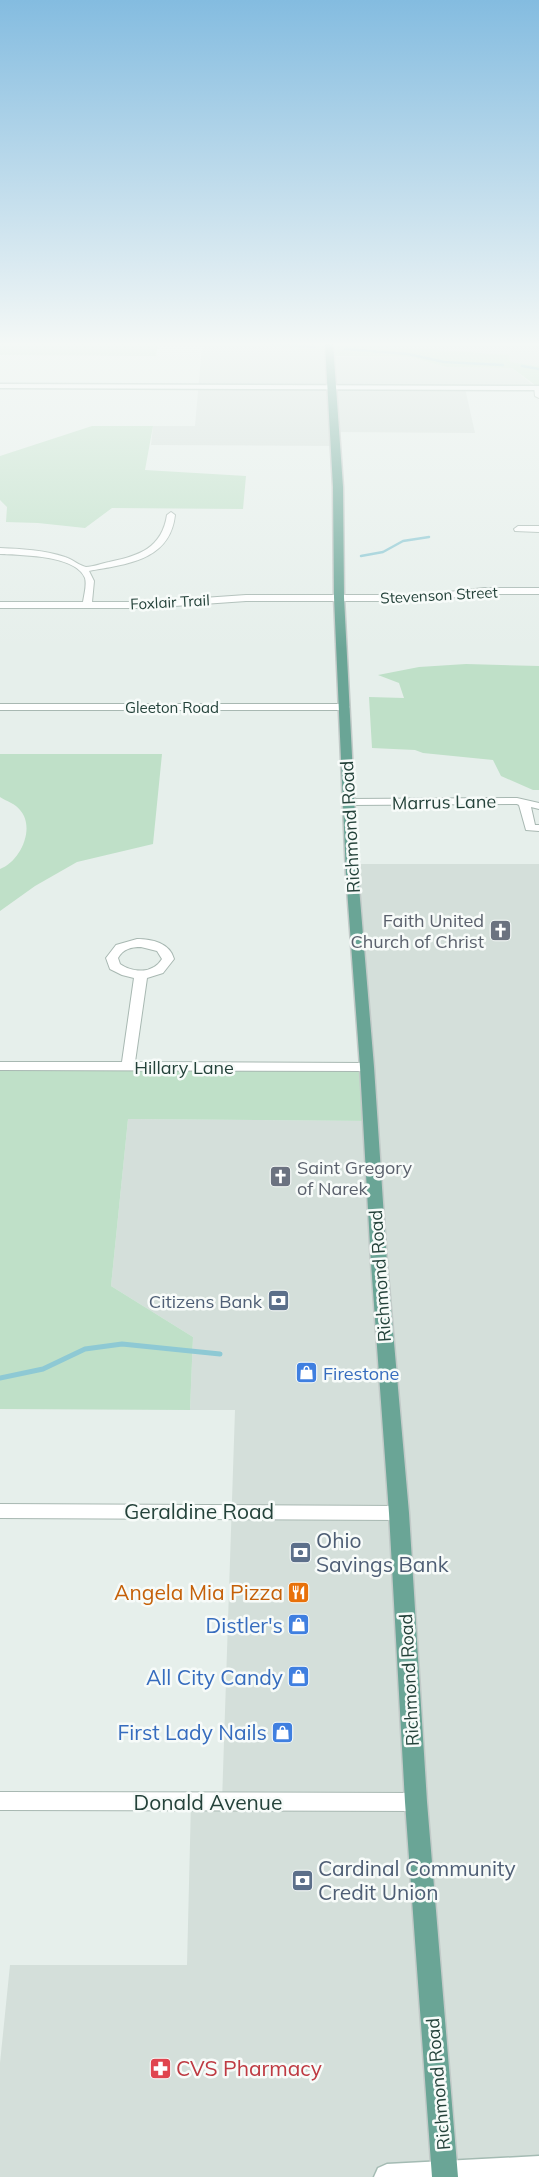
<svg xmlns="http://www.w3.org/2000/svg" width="539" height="2177" viewBox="0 0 539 2177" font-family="Mulish,sans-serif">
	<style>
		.built { fill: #d4dfda }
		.green { fill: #bfe0c8 }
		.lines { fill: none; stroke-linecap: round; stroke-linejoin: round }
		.stream-far1 { stroke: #8ec9d4; stroke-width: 2.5 }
		.stream { stroke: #8ec9d4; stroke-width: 5 }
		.street-casing { stroke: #a8b8b2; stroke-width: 2 }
		.secondary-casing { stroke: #a4bbb3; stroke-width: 3 }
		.primary-casing { stroke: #c2cac8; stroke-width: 3 }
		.street { fill: #fff; fill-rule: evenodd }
		.secondary { fill: #fff; fill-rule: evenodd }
		.primary { fill: #6aa596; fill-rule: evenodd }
		.labels { text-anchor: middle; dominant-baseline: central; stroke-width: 5; stroke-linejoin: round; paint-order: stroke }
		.far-street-label { font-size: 15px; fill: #24423a; stroke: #f7fbf9 }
		.street-label { font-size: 18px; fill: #24423a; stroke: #f7fbf9 }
		.worship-label { font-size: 18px; fill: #5b616d; stroke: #f7fbf9; text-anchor: end }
		.service-label { font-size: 18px; fill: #4e5e75; stroke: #f7fbf9; text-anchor: end }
		.shop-label { font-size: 18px; fill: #366cbe; stroke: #f7fbf9; text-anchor: start }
		.near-street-label { font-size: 21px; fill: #24423a; stroke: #f7fbf9 }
		.near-service-label { font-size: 21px; fill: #4e5e75; stroke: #f7fbf9; text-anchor: start }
		.near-food-label { font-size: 21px; fill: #c56008; stroke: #f7fbf9; text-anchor: end }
		.near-shop-label { font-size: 21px; fill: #366cbe; stroke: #f7fbf9; text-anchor: end }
		.near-health-label { font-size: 21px; fill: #be3a42; stroke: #f7fbf9; text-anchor: start }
	</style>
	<rect width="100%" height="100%" fill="#e6efeb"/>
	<g class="built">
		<path d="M158,344H256L297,350H329L330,357H410L446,367L512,368L537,388H465L475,433L334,432L335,446L151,445L153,426H195L202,346H157Z"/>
		<path d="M329,344H539V366L510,362L508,355L329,346Z"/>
		<path d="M351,864H539V2169L445,2177H0V2063L10,1965H187L191,1802H222L235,1410H190L193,1337L111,1286L128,1119L370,1121Z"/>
	</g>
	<g class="green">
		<path d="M0,344H158L156,356L0,355Z"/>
		<path d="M256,344H329V346L412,348L509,355L510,362L539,366V388L512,368L446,367L410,357L329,356V350H297Z"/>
		<path d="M92,426H153L145,470L246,476L243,509L112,508L85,528L38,523L6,522L7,507L0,500V456Z"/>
		<path d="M466,664L539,666V790H533L501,776L493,760L423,753L415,750L372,748L369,697L404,698L399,683L378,675L419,667Z"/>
		<path d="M0,754H162L153,844L77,862L35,886L0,911V869C20,862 36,828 20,810C16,804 6,801 0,797Z"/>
		<path d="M0,1066L367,1067L370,1121L128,1119L111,1286L193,1337L190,1410L0,1409Z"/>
	</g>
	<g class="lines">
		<g class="stream-far1">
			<path d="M270,344L314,347"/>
			<path d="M345,349L408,354L444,362L503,365"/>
			<path d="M522,366L539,369"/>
			<path d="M361,556L383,552L403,541L429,537"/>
		</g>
		<path class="stream" d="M0,1378L43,1369L85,1349L122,1344L220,1354"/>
		<defs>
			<g id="street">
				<path d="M534,386H539V398L535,396Z"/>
				<path d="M171,512L175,515C170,561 126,564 89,571L94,581L92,602H146L246,595H422L484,588H539V594H484L422,601H246L146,608H0V602H83C84,595 87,585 85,578C76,555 20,555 0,554V548C22,549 44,550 65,557C72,559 80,566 86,567C93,567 103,563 109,562C139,556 162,548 167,515Z"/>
				<path d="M518,526H539V532L515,531L514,529Z"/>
				<path d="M0,704H345L350,707L345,710H0Z"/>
				<path d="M517,798L539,803V809L531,807L535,825H539V831L526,830L519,805L517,804L349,805L343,802L349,799Z"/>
				<path d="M137,939C152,939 170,943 174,959L163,973L147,978L135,1062L367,1063L374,1067L367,1071L0,1070V1062H122L134,978L122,975L110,969L106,958L116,945ZM141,947L157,951L162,959C153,974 133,973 120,964L118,958C123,949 131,947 141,947Z"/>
				<path d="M0,1504L399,1506L405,1508L408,1513L405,1518L399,1520L0,1518Z"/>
				<path d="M0,1792L416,1793L423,1796L426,1802L423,1808L416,1811L0,1810Z"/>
			</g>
			<g id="secondary">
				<path d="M0,384L539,386V390L0,388Z"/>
				<path d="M539,2156V2177H374L378,2168L387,2164Z"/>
			</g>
			<path id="primary" d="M325,344H333L343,487L344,597L358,875L374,1067L387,1263L409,1513L427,1802L458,2177H432L405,1802L389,1513L371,1263L360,1067L346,875L334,597L333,487Z"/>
		</defs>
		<use href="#street" class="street-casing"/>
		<use href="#secondary" class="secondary-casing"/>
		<use href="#primary" class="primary-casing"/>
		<use href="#street" class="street"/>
		<use href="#secondary" class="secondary"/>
		<use href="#primary" class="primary"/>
	</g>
	<linearGradient id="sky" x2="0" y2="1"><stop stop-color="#84bce0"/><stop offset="0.53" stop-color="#f4f8f6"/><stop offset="1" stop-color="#f4f8f6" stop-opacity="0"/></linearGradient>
	<rect width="539" height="649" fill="url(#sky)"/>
	<defs>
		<symbol id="church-square" viewBox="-11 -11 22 22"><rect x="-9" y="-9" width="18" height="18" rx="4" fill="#6b7280" stroke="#f7fbf9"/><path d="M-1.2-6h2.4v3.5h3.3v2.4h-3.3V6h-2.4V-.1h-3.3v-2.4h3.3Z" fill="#fff"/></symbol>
		<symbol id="bank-square" viewBox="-11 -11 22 22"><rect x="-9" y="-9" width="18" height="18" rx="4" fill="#5c6f8a" stroke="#f7fbf9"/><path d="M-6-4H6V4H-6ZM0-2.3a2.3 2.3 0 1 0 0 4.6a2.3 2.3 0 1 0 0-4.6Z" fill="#fff"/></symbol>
		<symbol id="shop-square" viewBox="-11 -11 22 22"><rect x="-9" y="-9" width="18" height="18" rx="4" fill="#3f7fe0" stroke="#f7fbf9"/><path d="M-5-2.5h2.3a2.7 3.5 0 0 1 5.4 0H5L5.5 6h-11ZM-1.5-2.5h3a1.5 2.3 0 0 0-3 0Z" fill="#fff"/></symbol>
		<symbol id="restaurant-square" viewBox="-11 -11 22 22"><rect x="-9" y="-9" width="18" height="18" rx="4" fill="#e8710a" stroke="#f7fbf9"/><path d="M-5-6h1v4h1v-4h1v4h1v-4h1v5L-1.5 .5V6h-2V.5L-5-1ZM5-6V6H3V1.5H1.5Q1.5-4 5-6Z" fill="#fff"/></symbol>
		<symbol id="pharmacy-square" viewBox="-11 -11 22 22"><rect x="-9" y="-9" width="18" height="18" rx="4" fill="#e0444e" stroke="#f7fbf9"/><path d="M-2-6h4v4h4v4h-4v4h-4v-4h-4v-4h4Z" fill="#fff"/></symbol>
	</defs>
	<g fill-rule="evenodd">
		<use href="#church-square" x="488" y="918" width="25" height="25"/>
		<use href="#church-square" x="268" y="1164" width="25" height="25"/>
		<use href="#bank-square" x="266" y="1288" width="25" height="25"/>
		<use href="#shop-square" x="294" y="1360" width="25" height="25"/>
		<use href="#bank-square" x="288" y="1540" width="25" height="25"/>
		<use href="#restaurant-square" x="286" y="1580" width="25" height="25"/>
		<use href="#shop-square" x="286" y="1612" width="25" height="25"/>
		<use href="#shop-square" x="286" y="1664" width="25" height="25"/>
		<use href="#shop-square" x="270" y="1720" width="25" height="25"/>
		<use href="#bank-square" x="290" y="1868" width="25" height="25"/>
		<use href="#pharmacy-square" x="148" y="2056" width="25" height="25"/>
	</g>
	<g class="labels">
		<g class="far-street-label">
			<text transform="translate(439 595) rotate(-3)">Stevenson Street</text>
			<text transform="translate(170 602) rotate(-3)">Foxlair Trail</text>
			<text x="172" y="707">Gleeton Road</text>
		</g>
		<g class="street-label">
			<text transform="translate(444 802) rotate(-1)">Marrus Lane</text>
			<text transform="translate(350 827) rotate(-93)">Richmond Road</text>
			<text x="184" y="1067">Hillary Lane</text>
			<text transform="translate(380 1276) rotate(-94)">Richmond Road</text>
			<text transform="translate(409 1680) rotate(-93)">Richmond Road</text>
			<text transform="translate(438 2084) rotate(-95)">Richmond Road</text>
		</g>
		<g class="worship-label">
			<text x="484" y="920">Faith United<tspan x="484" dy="21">Church of Christ</tspan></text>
			<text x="297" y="1167" text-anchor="start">Saint Gregory<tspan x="297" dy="21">of Narek</tspan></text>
		</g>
		<g class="service-label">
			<text x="262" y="1301">Citizens Bank</text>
		</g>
		<g class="shop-label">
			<text x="323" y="1373">Firestone</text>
		</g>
		<g class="near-street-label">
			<text x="199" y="1511">Geraldine Road</text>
			<text x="208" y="1802">Donald Avenue</text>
		</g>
		<g class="near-service-label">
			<text x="316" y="1540">Ohio<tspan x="316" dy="24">Savings Bank</tspan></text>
			<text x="318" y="1868">Cardinal Community<tspan x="318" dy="24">Credit Union</tspan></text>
		</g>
		<g class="near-food-label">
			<text x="283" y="1592">Angela Mia Pizza</text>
		</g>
		<g class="near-shop-label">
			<text x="283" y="1625">Distler's</text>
			<text x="283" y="1677">All City Candy</text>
			<text x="267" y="1732">First Lady Nails</text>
		</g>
		<g class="near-health-label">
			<text x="176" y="2068">CVS Pharmacy</text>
		</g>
	</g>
</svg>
